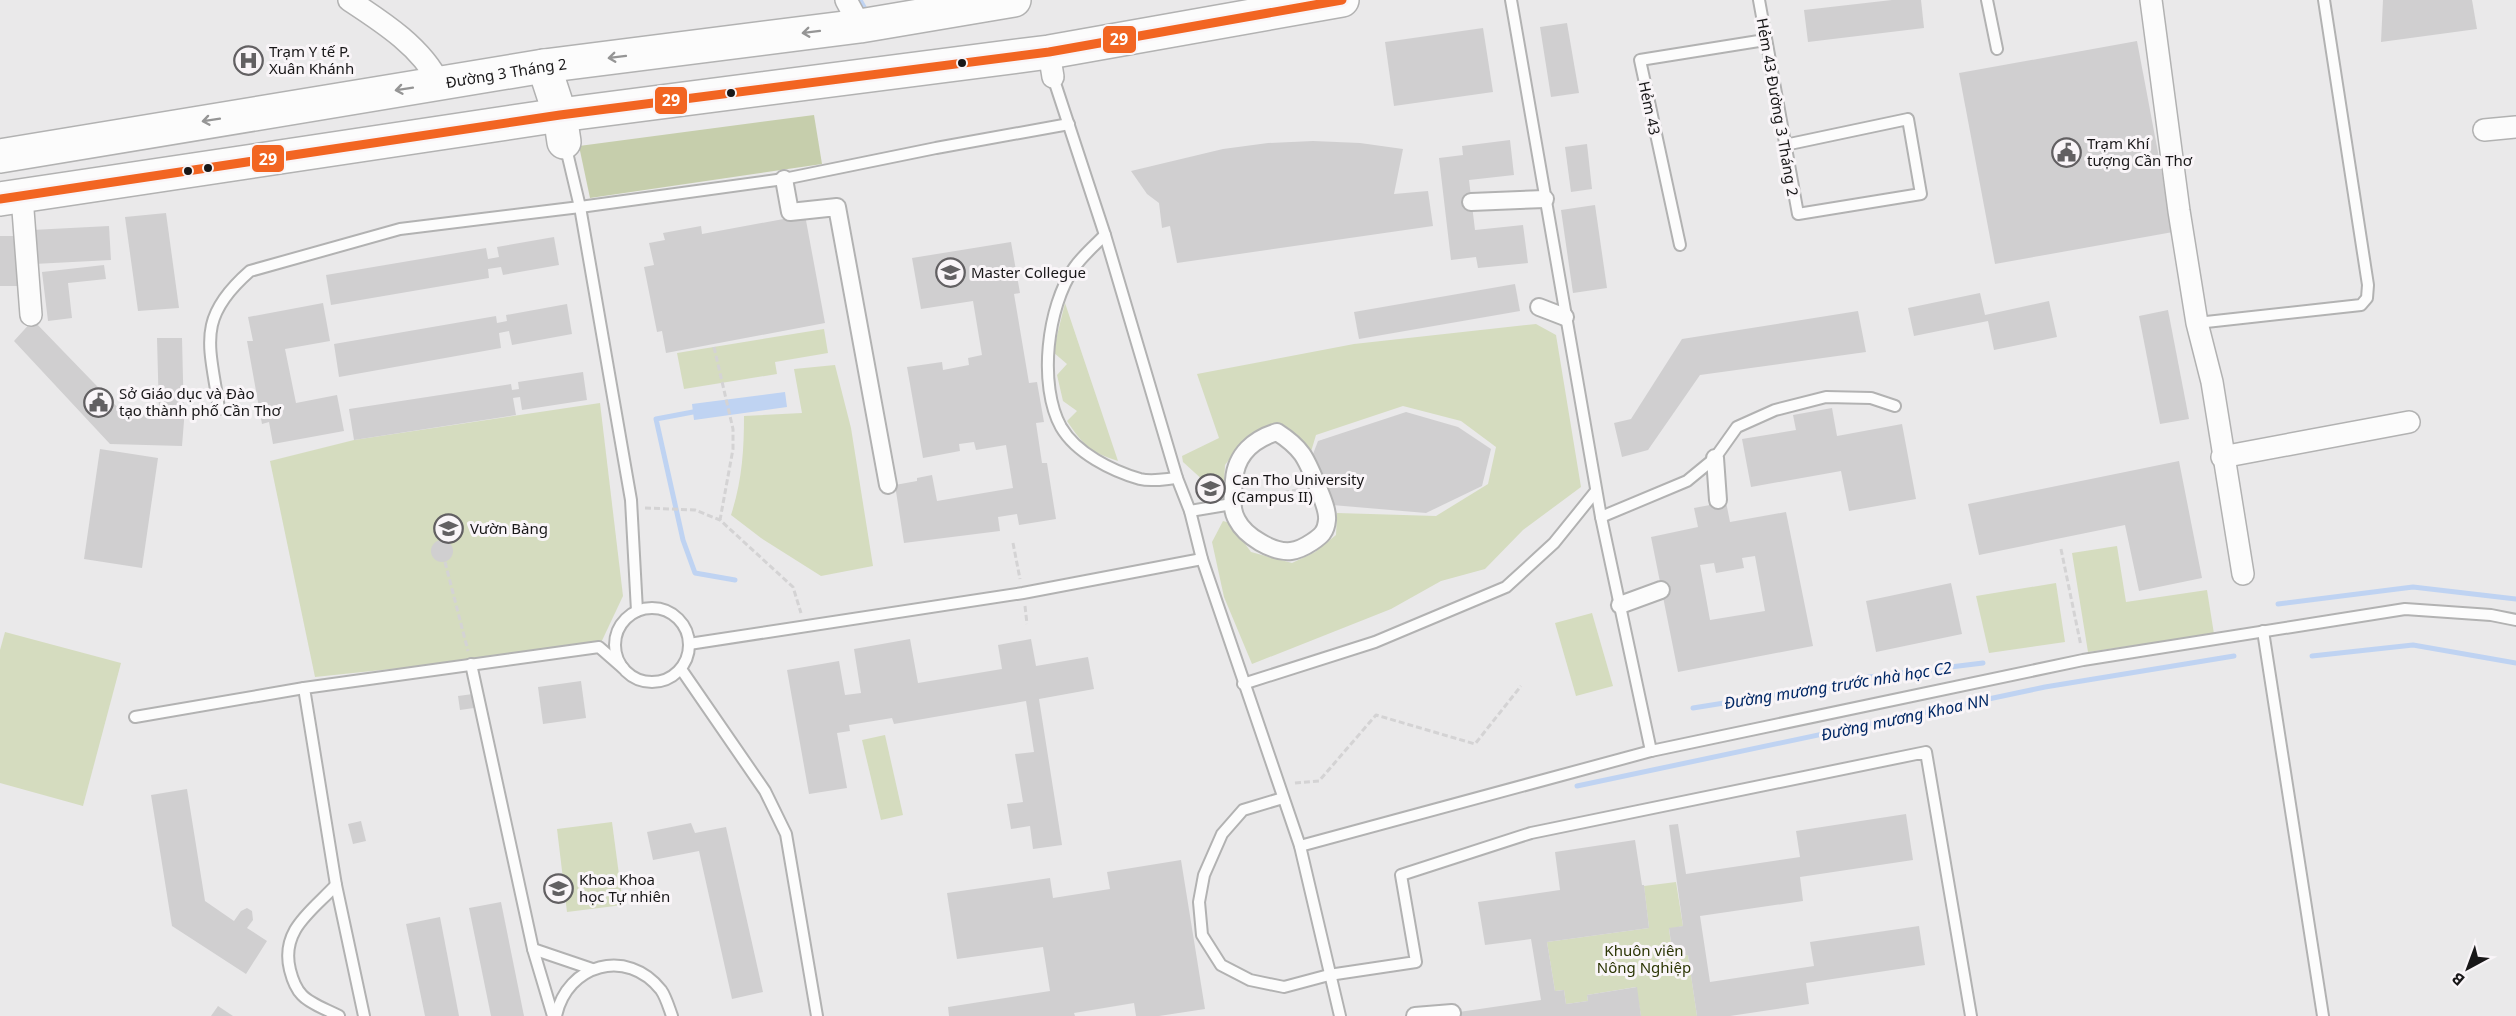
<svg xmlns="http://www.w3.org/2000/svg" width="2516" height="1016" viewBox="0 0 2516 1016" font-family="'Noto Sans',sans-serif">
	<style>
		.green { fill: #d5dcbf }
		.forest { fill: #c6ceac }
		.water { fill: #bfd3f2 }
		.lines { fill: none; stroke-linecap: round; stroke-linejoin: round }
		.stream { stroke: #bfd3f2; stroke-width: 5 }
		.building { fill: #d0cfd0; fill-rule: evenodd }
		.service-casing { stroke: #b2b2b2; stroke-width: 14 }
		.pedestrian-casing { stroke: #b2b2b2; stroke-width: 20 }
		.minor-casing { stroke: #b2b2b2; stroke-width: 24 }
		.primary-casing { stroke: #b2b2b2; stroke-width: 36 }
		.trunk-casing { stroke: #b2b2b2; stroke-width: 36 }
		.path { stroke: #d4d3d4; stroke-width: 3; stroke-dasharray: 6 3; stroke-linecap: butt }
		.service { stroke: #fcfcfc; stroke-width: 10 }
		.pedestrian { stroke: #fcfcfc; stroke-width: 16 }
		.minor { stroke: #fcfcfc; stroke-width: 21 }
		.primary { stroke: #fcfcfc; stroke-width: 33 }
		.trunk { stroke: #fcfcfc; stroke-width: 33 }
		.bus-1-casing { stroke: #f9f5f8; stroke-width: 14 }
		.bus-1 { stroke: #f26522; stroke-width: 9 }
		.oneway { stroke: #959595 }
		.bus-dot { fill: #181718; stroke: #f9f5f8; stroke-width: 2 }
		.labels { text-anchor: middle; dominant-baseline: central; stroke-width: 6; stroke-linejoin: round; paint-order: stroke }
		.poi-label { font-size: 15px; fill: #181718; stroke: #f9f5f8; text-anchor: start }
		.street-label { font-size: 15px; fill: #181718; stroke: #f9f5f8 }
		.park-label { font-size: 15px; fill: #2c3605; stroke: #f9f5f8 }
		.water-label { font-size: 16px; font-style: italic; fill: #012765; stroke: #f9f5f8 }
		.line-badge { stroke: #f9f5f8; stroke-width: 2 }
		.badge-label { font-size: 16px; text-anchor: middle; font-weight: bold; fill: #fff }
	</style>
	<rect width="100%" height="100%" fill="#eae9ea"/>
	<g class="green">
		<path d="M1065,303L1118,461C1090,452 1084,446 1067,421L1077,411L1063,401L1057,375L1067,364L1053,352Z"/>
		<path d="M1536,324L1556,335L1581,487L1523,530L1485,569L1441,581L1391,609L1252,664L1224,597L1212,542L1223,521L1230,523L1251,552L1292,563L1315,552L1336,535L1337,513L1436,516L1488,484L1496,447L1461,421L1403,406L1316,435L1310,455L1276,427L1247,436L1225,465L1224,484L1216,492L1183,462L1182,456L1219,438L1197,374L1354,344Z"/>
		<path d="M824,329L828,353L775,362L777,374L684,389L677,353Z"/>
		<path d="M835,365L851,428L873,566L821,576L761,538L731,515C742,481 744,451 744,416L802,413L794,369Z"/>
		<path d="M600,403L623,596L599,647L315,677L270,461L354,440Z"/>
		<path d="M2117,546L2126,602L2207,590L2214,634L2088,652L2072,553Z"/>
		<path d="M2056,583L2065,642L1989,653L1976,596Z"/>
		<path d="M1592,613L1613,686L1576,696L1555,623Z"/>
		<path d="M5,632L121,663L83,806L0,783V650Z"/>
		<path d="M885,735L903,815L881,820L862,740Z"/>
		<path d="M612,822L623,905L567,912L557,829Z"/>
		<path d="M1676,882L1683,926L1669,929L1673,957L1688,955L1697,1016H1641L1636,987L1587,995L1588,1001L1566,1004L1564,990L1555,991L1547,942L1649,928L1644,886Z"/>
	</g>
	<path class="forest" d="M814,115L822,164L590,198L579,146Z"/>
	<path class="water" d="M785,392L787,407L694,420L692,404Z"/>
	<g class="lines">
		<g class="stream">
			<path d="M860,0L865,9"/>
			<path d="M693,412L656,419L683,540L695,573L735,580"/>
			<path d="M2278,604L2413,587L2516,599"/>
			<path d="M2312,656L2413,645L2516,663"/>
			<path d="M1693,708L1818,688L1869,677L1983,663"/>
			<path d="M1577,786L2045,687L2234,656"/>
		</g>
	</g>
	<g class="building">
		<path d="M1892,0H1921L1924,28L1808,42L1804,10Z"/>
		<path d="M2383,0H2472L2477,29L2381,42Z"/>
		<path d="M1567,23L1579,93L1551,97L1540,27Z"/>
		<path d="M1483,28L1493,92L1394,106L1385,42Z"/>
		<path d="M2137,41L2173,232L1995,264L1959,73Z"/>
		<path d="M1510,140L1514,175L1469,180L1475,230L1523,225L1528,263L1478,268L1476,257L1451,260L1439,158L1463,155L1462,146Z"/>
		<path d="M1313,141L1360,143L1403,149L1394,194L1428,191L1433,226L1177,263L1170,226L1162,228L1159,203L1147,194L1131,171L1223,149L1268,143Z"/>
		<path d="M1587,144L1592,189L1571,192L1565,147Z"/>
		<path d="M1595,205L1607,288L1573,293L1561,210Z"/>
		<path d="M166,213L179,308L138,311L125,217Z"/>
		<path d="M805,215L825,323L666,353L662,331L657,332L644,267L654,265L649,243L665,240L663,233L701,226L702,234Z"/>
		<path d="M109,226L111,260L34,264L32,230Z"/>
		<path d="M0,236H16L20,286H0Z"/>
		<path d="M554,237L559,265L503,275L501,267L488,269L489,278L331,305L326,275L486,248L488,259L499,257L497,247Z"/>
		<path d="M1011,242L1020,293L1014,294L1029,383L1037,382L1044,422L1036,423L1042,463H1047L1056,519L1019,525L1017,514L998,517L1000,531L904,543L895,485L917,481V478L932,475L937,501L1013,488L1006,445L976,450L974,442L959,444L960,451L923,458L907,367L942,362L943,370L969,365L968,358L982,355L973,301L921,309L912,258Z"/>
		<path d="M104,265L106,279L68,283L72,318L48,321L42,272Z"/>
		<path d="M1515,284L1520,311L1359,339L1354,312Z"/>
		<path d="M1980,293L1985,315L2049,301L2057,337L1994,350L1988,321L1914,336L1908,308Z"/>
		<path d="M323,303L330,341L285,349L296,403L337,395L344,431L273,444L269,422L262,424L247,341H253L248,317Z"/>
		<path d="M567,304L572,334L512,345L509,331L499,333L501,348L339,377L334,344L496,316L497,323L507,321L506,315Z"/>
		<path d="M2168,310L2189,419L2160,424L2139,316Z"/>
		<path d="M1858,311L1866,352L1700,375L1648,450L1622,457L1614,423L1631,419L1682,339Z"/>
		<path d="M33,320L122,412L159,413L157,338H182L184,421L182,446L110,444L14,341Z"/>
		<path d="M583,372L587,400L522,410L520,397L513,398L516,415L354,440L349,409L511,384L512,390L519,389L518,382Z"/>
		<path d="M1832,408L1837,436L1902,424L1916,499L1849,511L1841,471L1751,487L1742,439L1796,430L1793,415Z"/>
		<path d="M1406,412L1458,427L1491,449L1482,486L1426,513L1332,505L1310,462L1318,441Z"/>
		<path d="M100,449L158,458L142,568L84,559Z"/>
		<path d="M2179,461L2202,578L2139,591L2125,525L1979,555L1968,504Z"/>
		<path d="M1726,502L1730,522L1786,512L1813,646L1678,672L1651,537L1698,527L1694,508ZM1755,556L1765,611L1710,620L1700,565L1714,563L1716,573L1744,568L1742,558Z"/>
		<circle cx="442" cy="551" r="11"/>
		<path d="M1951,583L1962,634L1876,652L1866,601Z"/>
		<path d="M910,639L918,683L1002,669L998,645L1031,639L1036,666L1088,657L1094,689L1039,699L1062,845L1033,849L1030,826L1011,829L1007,804L1023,802L1015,754L1034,752L1026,701L894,724L892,718L849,725L850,731L837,733L847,788L809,794L787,670L839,661L845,695L861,693L854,649Z"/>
		<path d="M581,681L586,718L543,724L538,687Z"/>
		<path d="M473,694L474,708L460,710L458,696Z"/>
		<path d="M187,789L205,901L234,921L241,911L247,908L252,911L253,920L247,928L267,941L246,974L172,926L151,795Z"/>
		<path d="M1906,814L1913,860L1800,877L1803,901L1700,916L1710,982L1814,966L1810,942L1919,926L1925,965L1806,983L1809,1004L1730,1016H1697L1688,955L1673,957L1669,928L1683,926L1669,825L1678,824L1686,874L1800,857L1796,831Z"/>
		<path d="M361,821L366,841L353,844L348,824Z"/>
		<path d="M691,823L695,833L726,827L763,992L732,999L699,851L653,860L647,832Z"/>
		<path d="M1635,840L1642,885H1644L1649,928L1547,942L1555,991L1564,990L1566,1004L1588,1001L1587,995L1637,987L1641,1016H1452V1013L1541,1000L1531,939L1485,945L1478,902L1560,890L1555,852Z"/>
		<path d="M1181,860L1205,1009L1159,1016H1136L1134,1003L1074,1013L1075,1016H949L948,1007L1050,991L1043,947L957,959L947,893L1050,878L1053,898L1110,889L1107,872Z"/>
		<path d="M501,902L524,1016H491L469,908Z"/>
		<path d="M440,917L459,1016H425L406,924Z"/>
		<path d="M218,1006L233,1016H211Z"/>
	</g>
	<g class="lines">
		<defs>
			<g id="service">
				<path d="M1511,0L1601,517L1651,751L2083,660L2405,609L2491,615L2516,620"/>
				<path d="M1759,0L1798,214L1921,194L1908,119L1785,145"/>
				<path d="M1987,0L1997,49"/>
				<path d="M1053,77L1105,235L1177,478L1190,511L1202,559L1300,846L1340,1016"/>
				<path d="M565,144L580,207L631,500L637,611"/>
				<path d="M1105,235C1095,245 1082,256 1074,268C1047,307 1038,385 1061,427C1076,453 1112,471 1140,479C1152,482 1165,479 1177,478"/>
				<path d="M1680,245L1640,60L1765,40"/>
				<path d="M2197,323L2361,305L2367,298L2368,285L2324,0"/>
				<path d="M219,409C210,345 195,319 250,271L400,229L580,207L784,179L936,148L1069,124"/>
				<path d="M1190,511L1232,504"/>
				<path d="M1601,517L1687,481L1715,458L1737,427L1775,410L1826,397L1871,398L1895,406"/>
				<circle cx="652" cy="645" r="37"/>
				<path d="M2263,631L2323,1016"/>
				<path d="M689,644L1023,593L1202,559"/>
				<path d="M471,664L533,949L553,1016"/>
				<path d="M681,669L765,791L786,834L817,1016"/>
				<path d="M1243,684L1375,642L1506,587L1554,543L1596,491"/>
				<path d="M135,717L304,688"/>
				<path d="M1283,798L1243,810L1222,834L1204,875L1199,902L1202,935L1221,965L1250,980L1284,987L1329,975L1416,962L1401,875L1531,833L1926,752L1971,1016"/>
				<path d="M1300,846L1651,751"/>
				<path d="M336,885C312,911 280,930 290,970C292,978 296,989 302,995C310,1004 328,1010 339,1016"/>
				<path d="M533,949L592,969"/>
				<path d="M364,1016L336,885L304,688L599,647L623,668"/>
				<path d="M556,1016C567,964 627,947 661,990C666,997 669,1008 672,1016"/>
			</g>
			<g id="pedestrian">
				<path d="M784,179L790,212L837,207L888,485"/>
				<path d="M1471,202L1545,199"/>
				<path d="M1539,307L1565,317"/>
				<path d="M1277,432C1302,448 1306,458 1317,485C1321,495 1328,510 1327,520C1326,532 1321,536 1312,542C1306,546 1299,550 1291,551C1273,553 1245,536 1237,520C1230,508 1233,493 1234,480C1236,454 1254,439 1277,432Z"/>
				<path d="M1715,458L1718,500"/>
				<path d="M1620,605L1661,590"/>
				<path d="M1415,1016L1452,1013"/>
			</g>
			<g id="minor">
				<path d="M349,0C381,21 422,47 439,83"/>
				<path d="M846,0L860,26"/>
				<path d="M2151,0L2179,211L2197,323L2212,382L2243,574"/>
				<path d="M1049,52L1053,77"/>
				<path d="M2484,130L2516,127"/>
				<path d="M22,197L31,315"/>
				<path d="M2222,457L2409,422"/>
			</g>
			<path id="primary" d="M544,66L560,115L564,142"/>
			<g id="trunk">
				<path id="s1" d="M0,156L544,66L860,26L1014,0"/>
				<path d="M0,199L560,115L1049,52L1342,0"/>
			</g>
		</defs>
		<use href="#service" class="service-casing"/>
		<use href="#pedestrian" class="pedestrian-casing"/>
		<use href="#minor" class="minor-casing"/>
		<use href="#primary" class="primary-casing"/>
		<use href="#trunk" class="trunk-casing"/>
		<g class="path">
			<path d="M714,347L733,429V449L720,520"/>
			<path d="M1248,500L1301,489"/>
			<path d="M645,508L695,510L720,520L793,587L801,613"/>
			<path d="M1013,543L1020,579"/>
			<path d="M2061,549L2081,646"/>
			<path d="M445,562L468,651"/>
			<path d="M1025,606L1027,624"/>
			<path d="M1295,783L1319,781L1376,715L1475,744L1521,686"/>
		</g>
		<use href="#service" class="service"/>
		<use href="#pedestrian" class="pedestrian"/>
		<use href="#minor" class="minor"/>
		<use href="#primary" class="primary"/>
		<use href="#trunk" class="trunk"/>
		<defs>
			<path id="bus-1" d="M0,199L560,115L1049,52L1342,0"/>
		</defs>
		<use href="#bus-1" class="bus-1-casing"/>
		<use href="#bus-1" class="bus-1"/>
	</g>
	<defs><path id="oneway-shaft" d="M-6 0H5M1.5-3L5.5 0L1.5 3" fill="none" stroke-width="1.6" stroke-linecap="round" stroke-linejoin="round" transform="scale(1.5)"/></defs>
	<g class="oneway">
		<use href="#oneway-shaft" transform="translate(811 32) rotate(173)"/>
		<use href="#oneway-shaft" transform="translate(617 57) rotate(173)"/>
		<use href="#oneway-shaft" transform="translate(404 89) rotate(171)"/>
		<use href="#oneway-shaft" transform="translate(211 120) rotate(171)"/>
	</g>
	<defs>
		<symbol id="hospital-ring" viewBox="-11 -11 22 22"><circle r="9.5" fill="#f9f5f8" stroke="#626062" stroke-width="1.5"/><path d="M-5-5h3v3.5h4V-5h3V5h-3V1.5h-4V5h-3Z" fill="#626062"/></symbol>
		<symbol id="civic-ring" viewBox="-11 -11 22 22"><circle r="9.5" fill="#f9f5f8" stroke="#626062" stroke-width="1.5"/><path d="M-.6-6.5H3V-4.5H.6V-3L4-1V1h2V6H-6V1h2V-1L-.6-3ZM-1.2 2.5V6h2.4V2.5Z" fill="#626062"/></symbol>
		<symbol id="university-ring" viewBox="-11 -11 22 22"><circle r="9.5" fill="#f9f5f8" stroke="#626062" stroke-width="1.5"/><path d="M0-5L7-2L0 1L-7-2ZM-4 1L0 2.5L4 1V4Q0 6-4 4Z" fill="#626062"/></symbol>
		<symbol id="school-ring" viewBox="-11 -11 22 22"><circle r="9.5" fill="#f9f5f8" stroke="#626062" stroke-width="1.5"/><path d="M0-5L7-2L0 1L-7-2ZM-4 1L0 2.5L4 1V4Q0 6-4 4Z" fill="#626062"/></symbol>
	</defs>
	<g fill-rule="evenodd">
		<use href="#hospital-ring" x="232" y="44" width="33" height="33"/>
		<use href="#civic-ring" x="2050" y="136" width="33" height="33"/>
		<use href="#university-ring" x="934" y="256" width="33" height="33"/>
		<use href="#civic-ring" x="82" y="386" width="33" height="33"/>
		<use href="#university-ring" x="1194" y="472" width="33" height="33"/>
		<use href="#school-ring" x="432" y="512" width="33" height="33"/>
		<use href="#school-ring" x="542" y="872" width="33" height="33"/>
	</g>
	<g class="bus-dot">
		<circle cx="962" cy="63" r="5"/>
		<circle cx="731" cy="93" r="5"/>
		<circle cx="208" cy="168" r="5"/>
		<circle cx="188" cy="171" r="5"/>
	</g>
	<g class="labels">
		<g class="poi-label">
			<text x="269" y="51">Trạm Y tế P.<tspan x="269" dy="17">Xuân Khánh</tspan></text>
			<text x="2087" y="143">Trạm Khí<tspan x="2087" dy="17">tượng Cần Thơ</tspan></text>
			<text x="971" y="272">Master Collegue</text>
			<text x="119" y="393">Sở Giáo dục và Đào<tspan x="119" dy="17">tạo thành phố Cần Thơ</tspan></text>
			<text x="1232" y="479">Can Tho University<tspan x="1232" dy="17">(Campus II)</tspan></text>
			<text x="470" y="528">Vườn Bàng</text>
			<text x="579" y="879">Khoa Khoa<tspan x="579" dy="17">học Tự nhiên</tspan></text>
		</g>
		<g class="street-label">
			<text stroke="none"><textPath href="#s1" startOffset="513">Đường 3 Tháng 2</textPath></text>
			<text transform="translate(1778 107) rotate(80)">Hẻm 43 Đường 3 Tháng 2</text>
			<text transform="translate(1650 108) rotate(78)">Hẻm 43</text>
		</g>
		<g class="park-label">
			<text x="1644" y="950">Khuôn viên<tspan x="1644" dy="17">Nông Nghiệp</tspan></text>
		</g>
		<g class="water-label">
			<text transform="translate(1838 685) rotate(-9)">Đường mương trước nhà học C2</text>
			<text transform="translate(1905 717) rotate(-12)">Đường mương Khoa NN</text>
		</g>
	</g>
	<g class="line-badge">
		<rect x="1102" y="25" width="35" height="29" rx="6" fill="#f26522"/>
		<rect x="654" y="86" width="34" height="29" rx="6" fill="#f26522"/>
		<rect x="251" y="144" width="34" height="29" rx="6" fill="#f26522"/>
	</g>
	<g class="badge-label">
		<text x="1119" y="45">29</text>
		<text x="671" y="106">29</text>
		<text x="268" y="165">29</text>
	</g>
	<g transform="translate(2468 968) rotate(221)" stroke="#f9f5f8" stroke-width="4.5" paint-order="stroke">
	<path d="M0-4.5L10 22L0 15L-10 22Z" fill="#181718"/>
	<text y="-9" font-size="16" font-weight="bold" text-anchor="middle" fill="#181718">B</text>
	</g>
</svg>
